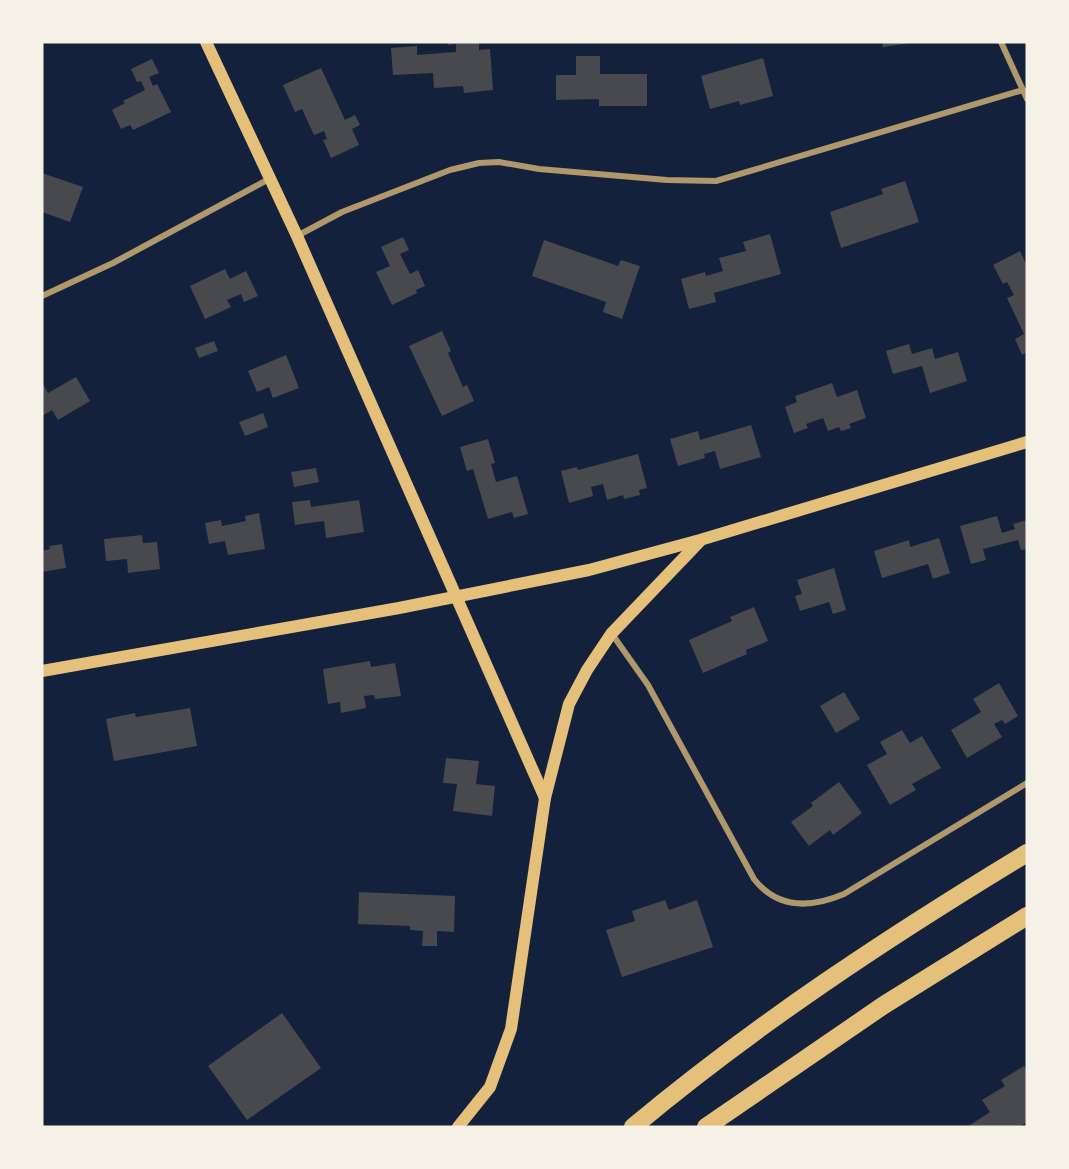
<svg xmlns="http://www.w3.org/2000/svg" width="1069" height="1169" viewBox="0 0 1069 1169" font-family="Literata,serif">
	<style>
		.building { fill: #48494c }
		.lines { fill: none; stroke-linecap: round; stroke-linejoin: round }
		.minor { stroke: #b1986c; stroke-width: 6 }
		.secondary { stroke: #e5c07b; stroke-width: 12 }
		.motorway { stroke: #e5c07b; stroke-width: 18 }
	</style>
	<rect width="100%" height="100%" fill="#14213d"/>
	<g class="building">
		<path d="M448,42H479V50L490,49L493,90L464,93L463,86L434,88L433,73L393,75L391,48L417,46V55L456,52V44L448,45Z"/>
		<path d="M882,42H910L911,43L883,47Z"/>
		<path d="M576,56H600V74H647V106H599V99L556,100V75H576Z"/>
		<path d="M763,58L773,96L740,105L739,101L710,109L701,76Z"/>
		<path d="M152,59L159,73L149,77L153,86L157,84L171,112L133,130L130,125L121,129L112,110L125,103L123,101L145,90L141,81L137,82L131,69Z"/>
		<path d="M321,68L345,120L355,115L360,125L352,129L359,145L331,158L323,140L327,139L324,131L314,135L302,109L295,112L283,85Z"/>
		<path d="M42,173L83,187L70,222L42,212Z"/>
		<path d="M905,181L919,222L841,248L830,212L883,194L881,189Z"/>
		<path d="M770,234L781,274L714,293L716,302L689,309L681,279L705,272L706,276L723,271L719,258L746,251L743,242Z"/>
		<path d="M403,237L409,250L400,254L410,274L418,270L425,286L416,290L417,293L392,305L376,272L390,266L381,247Z"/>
		<path d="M544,240L618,266L621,260L640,266L622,319L603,312L606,302L532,276Z"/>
		<path d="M1020,251L1027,266V352L1022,355L1015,339L1024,334L1007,298L1014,295L1007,282L1003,284L993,265Z"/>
		<path d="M225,269L230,279L246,271L258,296L244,302L241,294L227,300L231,307L205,319L190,286Z"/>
		<path d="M442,331L451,351L448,353L463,387L467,385L474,401L442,416L409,346Z"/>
		<path d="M214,341L218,351L199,358L195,348Z"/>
		<path d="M909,344L912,354L932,348L935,359L958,352L967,381L930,393L922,366L893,374L886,351Z"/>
		<path d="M286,355L299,388L273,398L269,387L257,392L248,371Z"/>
		<path d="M76,377L90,401L58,420L52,410L42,416V382L48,393Z"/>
		<path d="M832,383L837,397L857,390L866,418L849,424L851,428L841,431L839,427L828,431L823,418L806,424L808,428L794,433L785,407L797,402L795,396Z"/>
		<path d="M263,413L268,427L245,436L239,422Z"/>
		<path d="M751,425L761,457L720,469L715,451L704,454L705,458L678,466L670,439L698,431L700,440Z"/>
		<path d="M488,439L495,463L491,464L496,482L517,476L528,514L514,518L512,512L488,519L473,469L467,471L460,447Z"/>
		<path d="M638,454L647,488L639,490L640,495L624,499L623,495L607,500L603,484L591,487L593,496L569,503L561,471L577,467L578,470Z"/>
		<path d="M316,468L319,482L294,487L291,472Z"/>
		<path d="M310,500L311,507L359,500L364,532L326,538L324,521L295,525L292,502Z"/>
		<path d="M259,513L265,549L228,555L225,541L209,544L205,523L221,520L222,526L246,521L245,516Z"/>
		<path d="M997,516L1002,533L1015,529L1013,524L1027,520V549L1021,550L1018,540L983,549L986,560L971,564L960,526Z"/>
		<path d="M142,535L143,543L157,542L160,569L128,573L127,559L106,561L104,539Z"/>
		<path d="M939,538L950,573L933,579L928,564L882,578L874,551L909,540L910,547Z"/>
		<path d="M62,544L66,568L42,572V551L50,549L49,546Z"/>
		<path d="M834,568L846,610L833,614L829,602L800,611L795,596L802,594L797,580Z"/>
		<path d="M754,607L768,641L746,650L747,654L703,673L689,640L732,621L730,617Z"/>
		<path d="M370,661L371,667L395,663L401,696L375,699L374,695L364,696L366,708L341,713L340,702L328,704L323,669Z"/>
		<path d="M999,683L1018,716L1005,724L1002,720L994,724L1002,737L967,758L951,730L981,712L973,699Z"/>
		<path d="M844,692L860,719L836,733L820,706Z"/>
		<path d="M190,708L197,746L114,761L106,719L135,713L136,717Z"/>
		<path d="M902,730L910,743L922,736L941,768L912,784L916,790L890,805L867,765L887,754L880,742Z"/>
		<path d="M446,758L479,761L476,784L495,786L492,816L453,811L457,784L443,783Z"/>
		<path d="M839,782L862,813L833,835L830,830L809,846L791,822L813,806L811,803Z"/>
		<path d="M359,892L455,896L454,932L437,931V946H422L423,931L410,930V926L358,924Z"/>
		<path d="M665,900L669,910L697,900L713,947L622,977L606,930L635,921L632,911Z"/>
		<path d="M282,1013L321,1068L247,1120L208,1066Z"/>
		<path d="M1024,1066L1027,1071V1122L1019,1127H967L990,1112L982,1100L1005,1086L1001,1080Z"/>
	</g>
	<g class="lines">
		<g class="minor">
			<path d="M1001,42L1027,99"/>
			<path d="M297,236L342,212L450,170L479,163L499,162L539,169L667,180L716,181L1023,90"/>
			<path d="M42,296L113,263L269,179"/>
			<path d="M612,634L648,685L754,879C778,910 811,908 844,894L1027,783"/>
		</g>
		<g class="secondary">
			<path d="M206,42L297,236L545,798"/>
			<path d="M42,671L399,608L589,570L700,540L1027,442"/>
			<path d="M458,1127L490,1087L511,1029L545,798L569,704L587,670L611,634L700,541"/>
		</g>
		<g class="motorway">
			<path d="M633,1127C756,1024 890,936 1027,853"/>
			<path d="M706,1127L884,1005L1027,916"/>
		</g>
	</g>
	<rect width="1069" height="1169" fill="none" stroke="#f6f1e7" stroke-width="87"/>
</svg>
